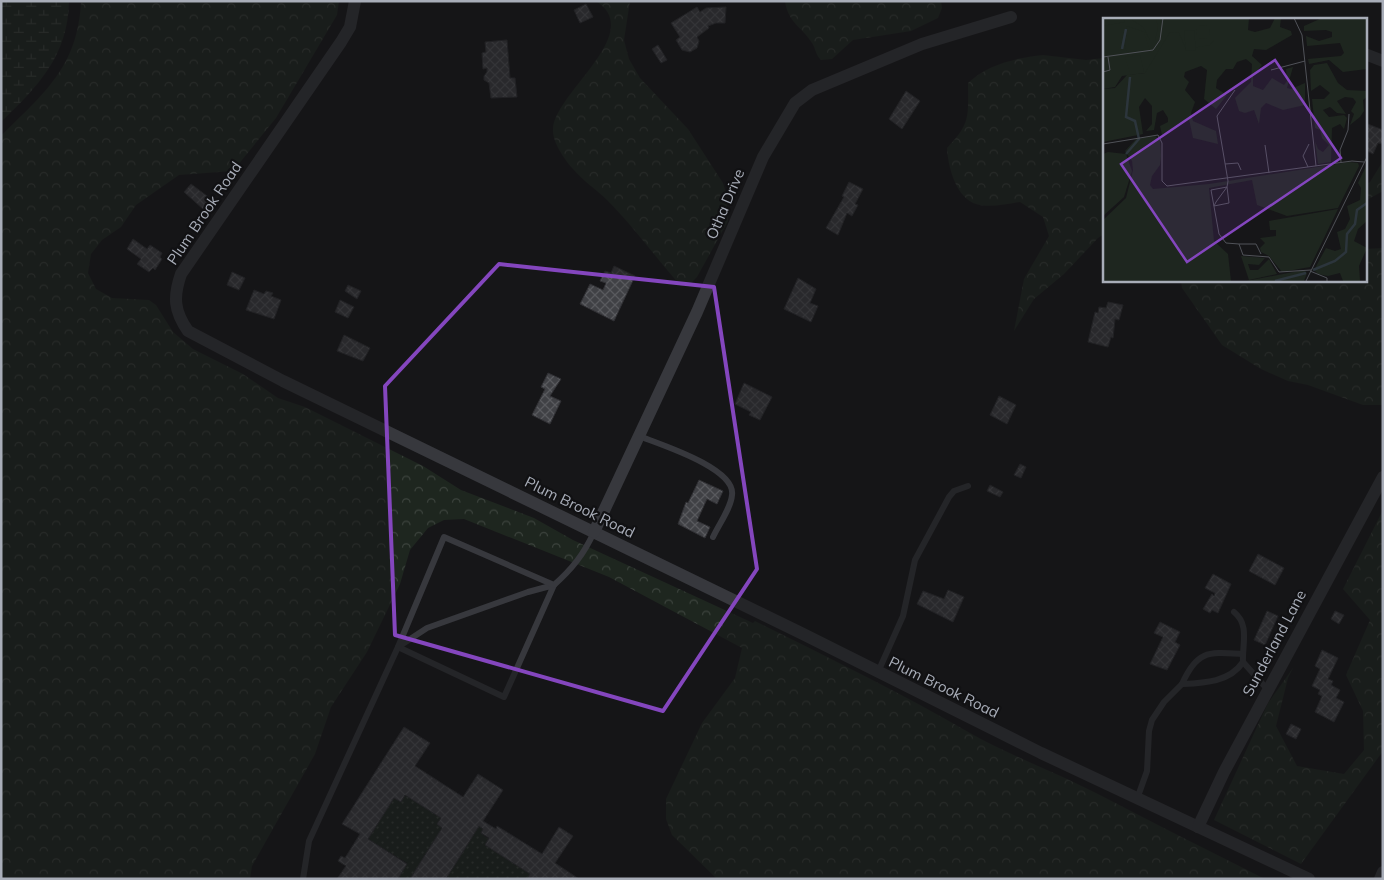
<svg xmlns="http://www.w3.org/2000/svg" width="1384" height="880" viewBox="0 0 1384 880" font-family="Mulish,sans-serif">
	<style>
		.grass { fill: url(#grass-dots) }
		.forest { fill: url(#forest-crowns) }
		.wetland { fill: url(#wetland-marsh) }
		.building { fill: url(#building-cross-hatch); stroke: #303034 }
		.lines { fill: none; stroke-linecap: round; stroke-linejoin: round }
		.service { stroke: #37383d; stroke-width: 6 }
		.minor { stroke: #37383d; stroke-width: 12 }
		.marked { fill: none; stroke: #8446be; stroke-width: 4; stroke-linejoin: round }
		.labels { text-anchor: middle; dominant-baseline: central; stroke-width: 4.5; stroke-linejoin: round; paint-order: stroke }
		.street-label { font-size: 15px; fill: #a8adb8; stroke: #111113 }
		.inset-river { fill: none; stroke: #2c353c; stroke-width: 2.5 }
		.inset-road { fill: none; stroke: #505258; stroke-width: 1 }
		.view { fill: #8446be; fill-opacity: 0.15; stroke: #8446be; stroke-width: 2.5 }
		.inset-edge { fill: none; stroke: #a8adb8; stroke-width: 2.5 }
	</style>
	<defs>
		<pattern id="grass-dots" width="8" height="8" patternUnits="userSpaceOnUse" patternTransform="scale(1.25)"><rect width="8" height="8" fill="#1e261f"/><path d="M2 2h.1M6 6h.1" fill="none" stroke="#3c433d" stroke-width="1.8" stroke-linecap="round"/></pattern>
		<pattern id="forest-crowns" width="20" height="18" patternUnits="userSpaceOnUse" patternTransform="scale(1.25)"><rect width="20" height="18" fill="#1e261f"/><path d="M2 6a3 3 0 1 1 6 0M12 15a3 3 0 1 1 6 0" fill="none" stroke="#3c433d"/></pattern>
		<pattern id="wetland-marsh" width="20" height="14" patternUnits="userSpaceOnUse" patternTransform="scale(1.25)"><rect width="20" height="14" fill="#1e261f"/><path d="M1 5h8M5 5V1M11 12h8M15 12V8" fill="none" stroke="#3c433d"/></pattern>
		<pattern id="building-cross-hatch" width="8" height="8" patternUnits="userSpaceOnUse" patternTransform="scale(1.25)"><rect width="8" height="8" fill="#404145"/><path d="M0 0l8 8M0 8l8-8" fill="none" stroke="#595a5e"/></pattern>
	</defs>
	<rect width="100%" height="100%" fill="#161618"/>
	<g class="grass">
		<path d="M405,795L441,818L437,824L442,828L410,879H398L407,863L368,839L394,798L401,802Z"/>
		<path d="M479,826L483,829L481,833L530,874L527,879H446Z"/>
	</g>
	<g class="forest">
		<path d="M81,1H339L337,15L276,118L233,171L179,175L136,205L121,227L102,240L91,254L88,273L96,289L112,298L149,300L156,305L173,332L193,349L243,374L278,398L305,407L423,466L461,490L534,518L573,540L753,623L755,621C827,657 900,692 970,733C1011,756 1055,772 1096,793C1152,822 1209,851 1265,879H717L672,835L666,819V799L702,723L735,678L742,648L609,577L464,519L444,520L428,528L410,550L400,584L367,652L331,707L315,754L252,866L250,879H1V136C44,93 78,67 81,1Z"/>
		<path d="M596,1H630L624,40L629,59L640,78L688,129L723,183L726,193L728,221L697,277L690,284L681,286C656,258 633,226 607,200C596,189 583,181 573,169C565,160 552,142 553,129C555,92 646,33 596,1Z"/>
		<path d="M785,1H941L942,8L938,18L911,31L853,40L832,59L821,60C815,54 816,49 812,43C802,27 788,23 785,1Z"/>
		<path d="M1043,55L1086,60L1104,58V234L1098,238L1064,274L1034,299L1014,331L1024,279L1049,236L1043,217L1020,202C1006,204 987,209 973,203C955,194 948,166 947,148C971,123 968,116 968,83C988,64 1016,58 1043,55Z"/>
		<path d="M1383,161V191L1365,201V185L1370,182Z"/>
		<path d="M1383,248V404L1381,405H1363L1308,385L1288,381L1261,369L1222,345L1182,288L1181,280H1365V249Z"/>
		<path d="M1383,510V751L1301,864L1214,820L1268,703L1293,668L1288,678L1276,726L1297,766L1344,774L1364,750L1363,711L1346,675L1370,620L1343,589Z"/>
	</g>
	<path class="wetland" d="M1,1H69C68,56 38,86 1,122Z"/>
	<g class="building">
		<path d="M586,4L593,17L580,23L574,10Z"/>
		<path d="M697,7L700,12L706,8L726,7L725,23H716L708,26L709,28L697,37L699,41L697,48L690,52L682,50L676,40L680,37L671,23Z"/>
		<path d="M507,40L510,78H515L517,97L491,98L489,83L484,80V76L487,72V68L483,69L482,53L486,52L485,42Z"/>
		<path d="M658,45L667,60L661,63L652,49Z"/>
		<path d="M906,91L920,101L902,129L889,119Z"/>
		<path d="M1365,123L1383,130V144L1378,143L1373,154L1365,150Z"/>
		<path d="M849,182L863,189L855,204L858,205L852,216L847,213L838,235L826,228L844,197L842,196Z"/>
		<path d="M191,184L211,199L203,209L184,192Z"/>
		<path d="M133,239L147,249L150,245L162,253L160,257L162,259L155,270L153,268L149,272L137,264L141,259L127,249Z"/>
		<path d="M614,266L635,276L614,321L580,304L590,284L603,290L606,283L600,281L605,271L611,273Z"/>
		<path d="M232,272L245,278L239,290L227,285Z"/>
		<path d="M798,278L816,289L810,303L818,306L811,322L784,309Z"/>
		<path d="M348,285L361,291L357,299L345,291Z"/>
		<path d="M254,290L264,294L266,291L273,293L271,296L281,300L274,319L246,310Z"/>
		<path d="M340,300L354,307L348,318L335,312Z"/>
		<path d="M1108,302L1123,305L1119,320L1115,319L1113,338L1111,337L1108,347L1088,342L1095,312L1098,313L1099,307L1106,308Z"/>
		<path d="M344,335L370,348L363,361L337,351Z"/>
		<path d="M548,373L561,379L550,396L561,401L550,424L532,415L545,389L541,387Z"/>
		<path d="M744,383L772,397L760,420L749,415L751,412L735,404Z"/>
		<path d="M999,396L1016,405L1007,424L990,415Z"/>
		<path d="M1020,464L1026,467L1021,478L1014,475Z"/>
		<path d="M699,480L723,491L717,504L707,499L697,521L710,527L705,538L678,524L686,502L688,503Z"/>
		<path d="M990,485L1003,492L1000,497L987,491Z"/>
		<path d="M1258,554L1284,568L1275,585L1249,571Z"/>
		<path d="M1213,574L1231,584L1218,613L1212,610L1210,613L1203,609L1212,594L1214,596L1215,593L1205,588Z"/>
		<path d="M948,590L964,597L953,622L917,604L923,591L944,599Z"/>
		<path d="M1267,611L1278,616L1265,645L1254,640Z"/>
		<path d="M1335,611L1344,615L1339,624L1331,619Z"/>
		<path d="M1160,622L1180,632L1175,642L1180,645L1167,670L1150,664L1163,637L1154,633Z"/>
		<path d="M1322,650L1338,658L1328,679L1333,681L1331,685L1340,690L1336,698L1344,702L1334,722L1315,712L1322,696L1318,694L1320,690L1312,686L1320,669L1315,666Z"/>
		<path d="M1291,724L1301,729L1296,739L1286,734Z"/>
		<path d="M404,727L430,743L415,766L463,797L478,774L503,790L483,821L496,829L497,826L542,854L559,827L573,836L555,863L579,879H527L530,874L485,845L489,838L481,833L483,829L479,826L446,879H410L442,828L437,824L441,818L405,795L401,802L394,798L368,839L407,864L398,879H337L346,866L338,861L341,856L345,858L360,834L342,824Z"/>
	</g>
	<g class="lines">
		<g class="service">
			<path d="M639,436C659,444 736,468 732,495C731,508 719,524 713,537"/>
			<path d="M554,585L504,697L398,647L427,628L528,592Z"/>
			<path d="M1234,612C1250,625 1242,644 1243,662L1268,690"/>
			<path d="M878,672L903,616L915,560L949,497L954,491L968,486"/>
			<path d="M1182,684C1197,650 1208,652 1243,654"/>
			<path d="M1137,799L1147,771L1149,731L1152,720L1164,702L1182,684C1204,683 1230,682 1243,662"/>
			<path d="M303,879L309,841L398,647L444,537L554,585C572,569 584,554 594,532"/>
		</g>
		<g class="minor">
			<path d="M355,1L350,27L341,42L181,274C173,297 174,311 188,331L283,381L801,633L1041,753L1309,879"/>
			<path d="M1365,54L1383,61"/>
			<path d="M594,532L697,312L763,157L795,103L812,90L922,44L1011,17"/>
			<path d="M1198,827L1224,772L1383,477"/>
			<path d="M1380,879L1383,872"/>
		</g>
	</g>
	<path d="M0 0H1384V880H0ZM499,264L714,287L757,569L663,711L395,635L385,386Z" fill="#161618" fill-opacity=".55" fill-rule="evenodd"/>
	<path class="marked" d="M499,264L714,287L757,569L663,711L395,635L385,386Z"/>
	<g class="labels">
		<g class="street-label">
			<text transform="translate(725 204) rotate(-67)">Otha Drive</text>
			<text transform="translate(204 213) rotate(-56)">Plum Brook Road</text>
			<text transform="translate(580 507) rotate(26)">Plum Brook Road</text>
			<text transform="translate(1274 643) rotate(-62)">Sunderland Lane</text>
			<text transform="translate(944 687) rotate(26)">Plum Brook Road</text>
		</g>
	</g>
	<g transform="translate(1103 18)">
		<rect width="264" height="264" fill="#161618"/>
		<path d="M0,0H112L116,33L43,55L19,58L12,69L0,71ZM235,191L207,249L179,254L166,238L158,234L157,230L162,225L157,220L173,218V212H167L166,203ZM138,238L162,240L156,247L145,246L147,252H155L166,241L174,256L146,262Z" fill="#1e261f"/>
		<path d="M26,0H53L55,10L52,22H47L40,9ZM111,0H146L145,12L152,14L167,10L172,0H178L177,9L188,13L189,17L163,32L151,31L149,38L159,47L150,58V68L160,72L169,60L181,67L184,63L183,51L190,49L184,70L188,71L202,65V87L180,92L163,85L158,90L156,106L151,92L142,95L136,93L132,80L148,64L149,46L143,41L134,44L130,51H123L114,62L113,70L124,77L113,91L101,81L104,52L98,48L82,54L81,59L86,64L82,72L92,84L88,95L90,103L113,113L115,126L90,120L86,101L59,117L57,108L65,104V100L60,92L54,95L51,112L43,113L49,106V88L42,80L36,89L40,116L0,124V71L12,70L24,57L42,55L67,14L76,15L83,31L107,27L111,22ZM219,0H264V51L240,54L226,42L206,46L205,41L238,38L241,35L237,25L204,28L203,18L216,23L229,19V14L223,12L201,13V8ZM224,45L235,65L244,72L264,73V79L260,82L261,93L257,99L247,107L251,96L248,93L253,84L250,80L242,79L234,83L243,96L234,95L227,89L220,92L226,99L241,97L244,100L241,111L237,106L229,110L228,144L215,146L212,123L215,131L220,134L226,127L219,120L217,112L212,110L209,81H221L227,75L217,67L208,73L207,52L211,47ZM52,118L57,122L58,138L57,147L49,158L47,167L50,171L106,166L246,144L255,145L256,148L235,190L184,198L154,187L149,162L106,170L111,223L125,236L128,263H0V202L23,180L30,152L29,143L22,133L33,121ZM264,146V203L255,211L251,223L264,230L256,248L257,263H240L237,255L225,258L215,256L211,252L223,230L232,233L238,231L234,214L242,211L247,201L244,188L257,182L258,170L255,165ZM201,252L204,255L201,263H143Z" fill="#1e261f"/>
		<path d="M5,134L23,136L29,153L21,179L0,198V136Z" fill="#1e261f"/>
		<path d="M0,0H20L22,4L0,8ZM93 14a7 7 0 1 1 14 0a7 7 0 1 1-14 0ZM24,8L41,14L47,32L25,34L22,31ZM91,12L93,32L83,33L81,13ZM37,37L41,54H27L22,39Z" fill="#1e261f"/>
		<path class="inset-river" d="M19,31L23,11M23,136L36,121L32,103L23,99L27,59M210,252L232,243L243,234L244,216L252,206L254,192L264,185M172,263L203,255"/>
		<path class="inset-road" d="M191,0L199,17L213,148M0,39L50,32L57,22L60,0M168,52L202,43M0,54L7,52L5,39M132,72L114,98L125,163L124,169L108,172L116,216L123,225L136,226L140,237L166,239L176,254L208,252M0,126L55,117L59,125V163L64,168L249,143L261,144M162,127L166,155M238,144L237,132L245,112L246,96M122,146L135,145L138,152M205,149L200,138L206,126M124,169L126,185L111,188L113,184ZM136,226H153L158,236M207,253L224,260V263M203,263L264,139"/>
		<path class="view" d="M172,42L238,140L84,244L18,146Z"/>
		<rect width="264" height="264" class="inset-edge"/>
	</g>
	<rect width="1384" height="880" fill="none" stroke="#a8adb8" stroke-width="5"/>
</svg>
